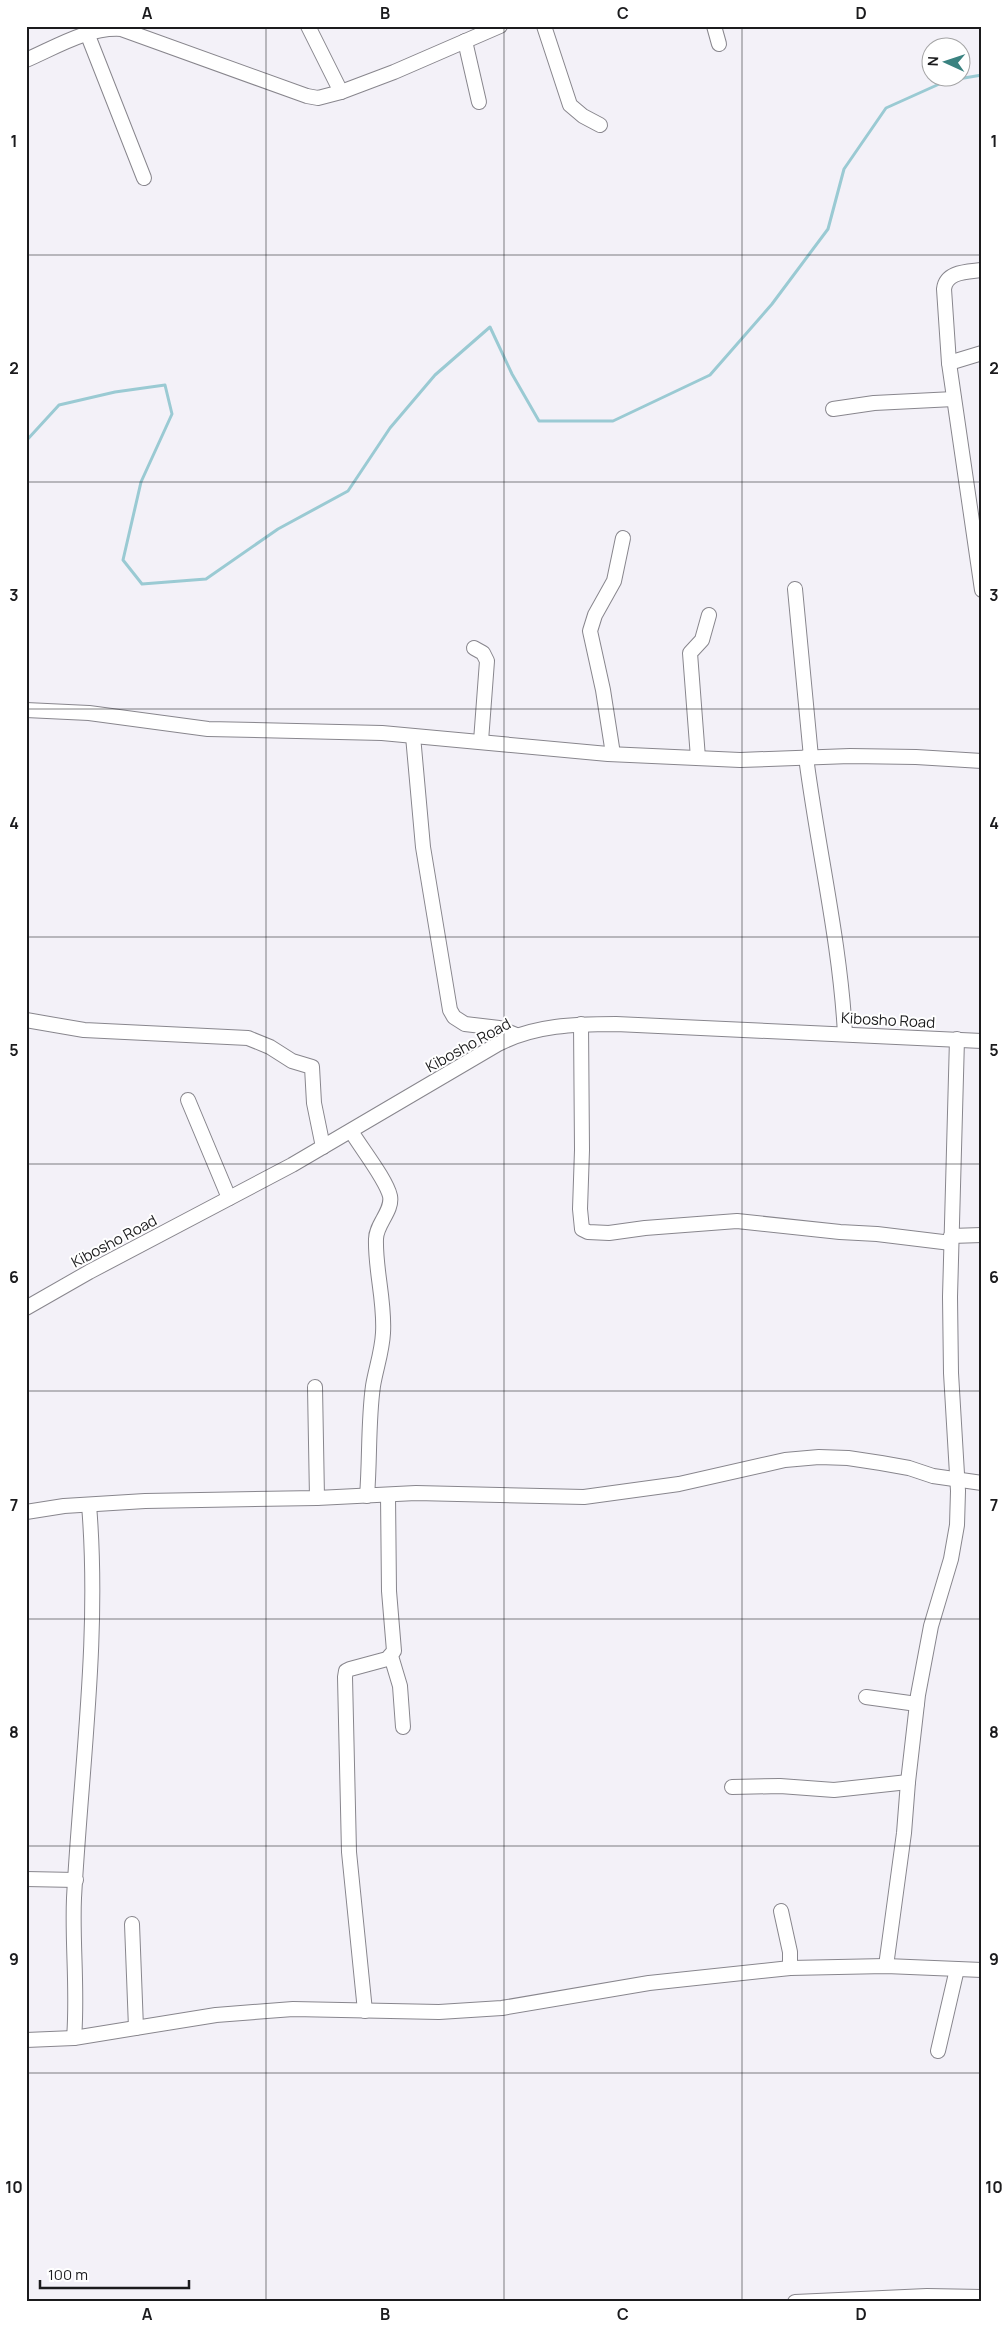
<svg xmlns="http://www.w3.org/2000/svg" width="1008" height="2328" viewBox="0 0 1008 2328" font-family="Manrope,sans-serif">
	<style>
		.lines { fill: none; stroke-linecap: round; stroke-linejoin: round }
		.stream { stroke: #9acad3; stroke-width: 3 }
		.minor-casing { stroke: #88868d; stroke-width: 16 }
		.minor { stroke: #fff; stroke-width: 14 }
		.grid { fill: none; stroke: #1b1b1d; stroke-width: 1; stroke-opacity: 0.55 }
		.labels { text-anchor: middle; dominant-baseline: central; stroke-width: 4; stroke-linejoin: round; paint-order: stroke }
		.street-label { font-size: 15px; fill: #1b1b1d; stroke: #fff }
		.neatline { fill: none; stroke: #1b1b1d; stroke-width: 2 }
		.grid-label { font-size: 16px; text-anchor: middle; font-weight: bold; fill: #1b1b1d }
	</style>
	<rect width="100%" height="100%" fill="#f3f1f8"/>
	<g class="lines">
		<path class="stream" d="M26,441L59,405L115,392L165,385L172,414L141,482L123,560L142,584L206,579L278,529L348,491L390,428L435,375L490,327L512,374L539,421H613L710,375L772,304L828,229L844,169L886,108L946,81L982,75"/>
		<defs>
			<g id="minor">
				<path d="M308,26L341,92"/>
				<path d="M544,26L570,105L583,116L600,125"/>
				<path d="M714,26L719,44"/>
				<path d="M87,33L144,178"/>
				<path d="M465,41L479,102"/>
				<path d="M26,60C56,47 88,27 121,29L307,96L318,98L341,92L394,72L500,26"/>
				<path d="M982,270C968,272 946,271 944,289L949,363L982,590"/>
				<path d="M949,363L982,353"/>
				<path d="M833,409L874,403L954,399"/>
				<path d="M795,589L811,757"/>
				<path d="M474,648L483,653L487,661L481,741"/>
				<path d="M26,710L89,713L208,729L382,733L608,754L740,760L850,756L916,757L982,761"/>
				<path d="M413,736L423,847L450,1010L454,1017L465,1024L499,1028L516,1035"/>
				<path d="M613,754L603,690L590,631L595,615L614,581L623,538"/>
				<path d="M806,757C818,850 840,941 845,1034"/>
				<path d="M698,758L690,653L702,640L709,615"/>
				<path d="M26,1020L84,1030L248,1038L270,1047L292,1061L312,1067L314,1103L323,1147"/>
				<path d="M581,1024L582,1150L580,1209L582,1229L588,1232L609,1233L645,1228L737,1221L840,1232L877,1234L951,1243"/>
				<path d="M188,1100L229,1198"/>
				<path d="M351,1131C361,1148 386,1179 390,1196C393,1211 376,1224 376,1239C375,1270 385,1301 383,1333C382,1352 376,1368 373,1386C368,1422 370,1459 367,1496"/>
				<path d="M951,1236L982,1235"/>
				<path d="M26,1308L89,1272L292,1165L498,1044C536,1025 574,1024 616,1024L982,1041"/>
				<path d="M315,1387L317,1498"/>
				<path d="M26,1512L64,1506L145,1501L317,1498L416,1493L584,1497L679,1484L785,1460L819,1457L848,1458L881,1463L909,1468L933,1476L982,1483"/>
				<path d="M391,1656L400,1686L403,1727"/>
				<path d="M866,1697L917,1704"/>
				<path d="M732,1787L780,1786L834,1790L908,1782"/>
				<path d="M26,1879L76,1880"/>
				<path d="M781,1911L790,1952V1968"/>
				<path d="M132,1924L136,2028"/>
				<path d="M886,1966L904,1833L908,1782L918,1695L931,1626L951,1559L957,1525L958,1491L951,1373L950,1297L957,1039"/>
				<path d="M365,2011L349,1852L345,1677L346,1671L350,1669L387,1659L394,1651L389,1591L388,1495"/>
				<path d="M74,2038C78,1991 72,1944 74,1898C81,1768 100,1636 89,1505"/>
				<path d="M26,2040L74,2038L216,2015L293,2009L439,2012L502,2008L649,1983L790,1968L886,1966L982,1970"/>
				<path d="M938,2051L957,1969"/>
				<path d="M795,2302L927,2296L982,2297"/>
			</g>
		</defs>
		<use href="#minor" class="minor-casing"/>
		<use href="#minor" class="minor"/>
	</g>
	<path class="grid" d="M266,26V2302M504,26V2302M742,26V2302M26,255H982M26,482H982M26,709H982M26,937H982M26,1164H982M26,1391H982M26,1619H982M26,1846H982M26,2073H982"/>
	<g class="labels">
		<g class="street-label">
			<text transform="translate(888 1020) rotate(3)">Kibosho Road</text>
			<text transform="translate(468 1045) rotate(-29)">Kibosho Road</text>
			<text transform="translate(114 1241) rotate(-28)">Kibosho Road</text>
		</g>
	</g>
	<rect width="1008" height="2328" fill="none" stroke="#ffffff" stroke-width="55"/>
	<g transform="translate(946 62) rotate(273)"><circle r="24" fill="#ffffff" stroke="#a4a4a5"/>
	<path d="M0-4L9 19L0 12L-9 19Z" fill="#3a8280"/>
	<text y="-8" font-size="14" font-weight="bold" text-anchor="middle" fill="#1b1b1d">N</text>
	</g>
	<path d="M40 2280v8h149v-8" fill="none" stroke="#1b1b1d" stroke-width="2.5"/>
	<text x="48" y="2280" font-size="15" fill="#1b1b1d" stroke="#ffffff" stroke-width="4" paint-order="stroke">100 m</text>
	<rect x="28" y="28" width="952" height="2272" class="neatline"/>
	<g class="grid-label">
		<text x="147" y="19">A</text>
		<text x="385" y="19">B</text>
		<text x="623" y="19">C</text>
		<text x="861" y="19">D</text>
		<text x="14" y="147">1</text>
		<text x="994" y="147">1</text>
		<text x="14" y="374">2</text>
		<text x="994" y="374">2</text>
		<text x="14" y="601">3</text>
		<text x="994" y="601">3</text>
		<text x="14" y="829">4</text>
		<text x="994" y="829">4</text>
		<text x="14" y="1056">5</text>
		<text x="994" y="1056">5</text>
		<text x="14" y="1283">6</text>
		<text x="994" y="1283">6</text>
		<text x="14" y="1511">7</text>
		<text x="994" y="1511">7</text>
		<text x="14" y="1738">8</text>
		<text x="994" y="1738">8</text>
		<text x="14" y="1965">9</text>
		<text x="994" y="1965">9</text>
		<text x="14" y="2193">10</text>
		<text x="994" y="2193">10</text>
		<text x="147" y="2320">A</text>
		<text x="385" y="2320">B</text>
		<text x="623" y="2320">C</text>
		<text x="861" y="2320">D</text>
	</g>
</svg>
